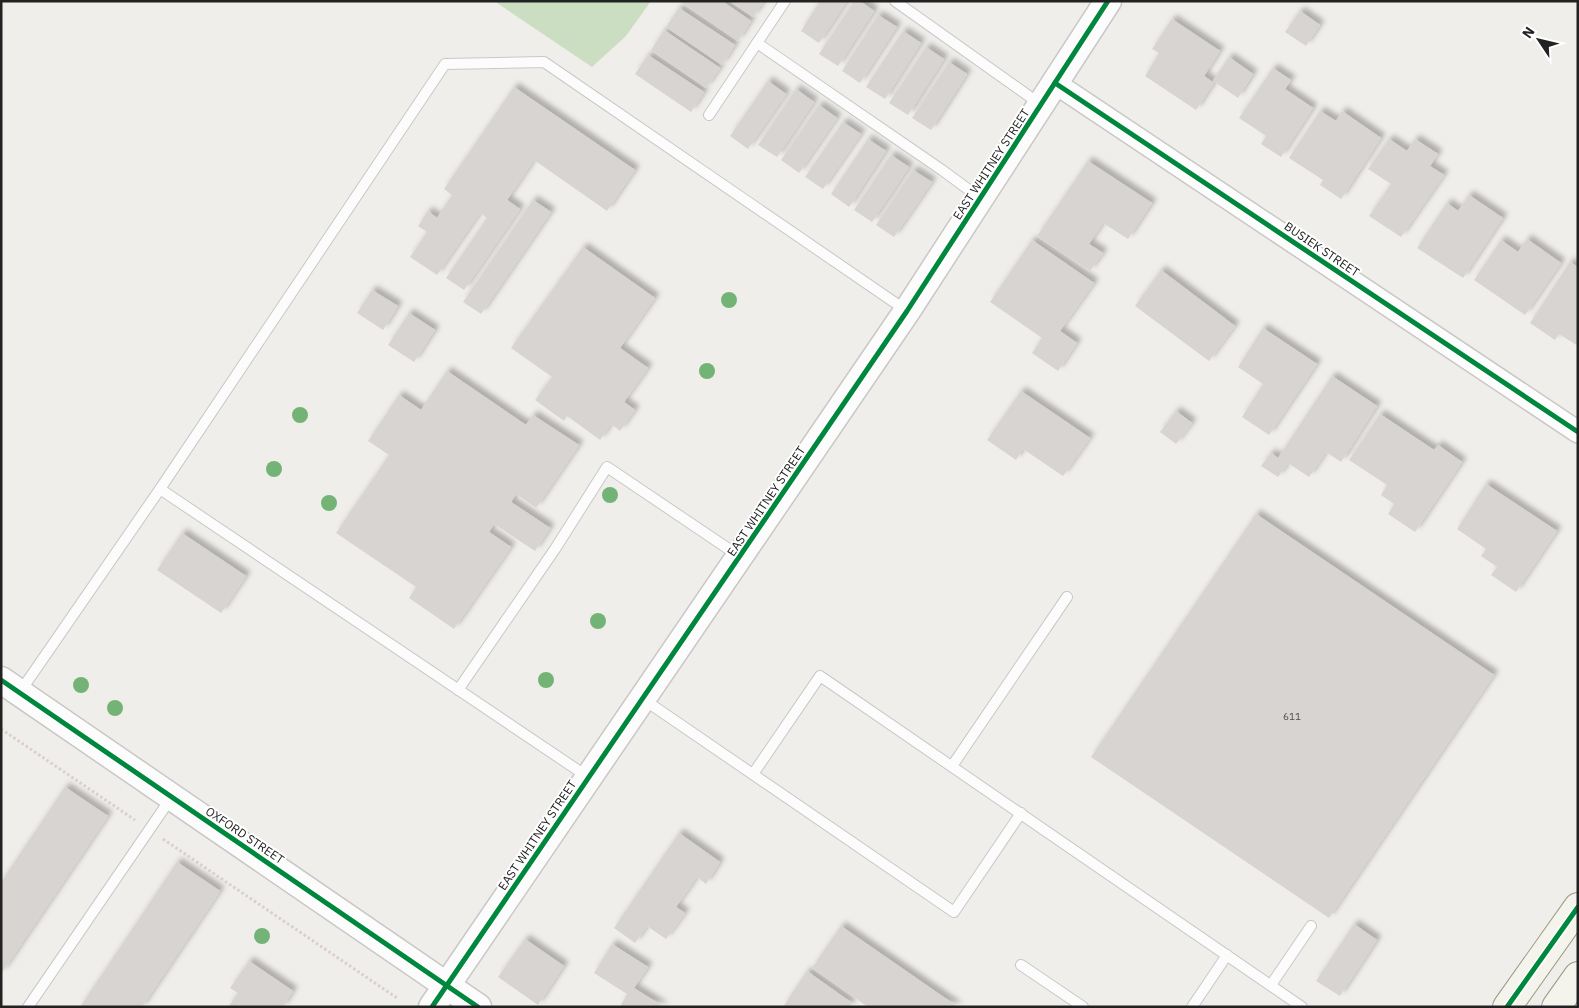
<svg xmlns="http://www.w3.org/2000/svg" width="1579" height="1008" viewBox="0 0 1579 1008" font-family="'IBM Plex Sans',sans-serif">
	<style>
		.forest { fill: #cbdec1 }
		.building { fill: #d7d4d2; filter: url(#shadow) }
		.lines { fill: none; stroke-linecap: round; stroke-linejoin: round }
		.service-casing { stroke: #c9c8c7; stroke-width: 12 }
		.minor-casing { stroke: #c9c8c7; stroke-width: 24 }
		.tertiary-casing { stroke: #c9c8c7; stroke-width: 29 }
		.secondary-casing { stroke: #999a82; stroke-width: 30 }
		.path { stroke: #dccecd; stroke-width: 3; stroke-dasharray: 2.5 2.5; stroke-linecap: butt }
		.service { stroke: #fdfcfc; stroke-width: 10 }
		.minor { stroke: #fdfcfc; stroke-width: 21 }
		.tertiary { stroke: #fdfcfc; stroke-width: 26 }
		.secondary { stroke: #f4f4ed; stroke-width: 28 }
		.cycleway-casing { stroke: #fff; stroke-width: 8 }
		.cycleway { stroke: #00873e; stroke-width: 5 }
		.tree { fill: #73b476 }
		.labels { text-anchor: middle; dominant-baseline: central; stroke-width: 4; stroke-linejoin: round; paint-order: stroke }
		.number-label { font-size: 10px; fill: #4f4e4e }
		.street-label { font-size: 12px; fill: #222; stroke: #fff }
	</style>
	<defs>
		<filter id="shadow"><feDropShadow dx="4.5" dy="-4.5" stdDeviation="2.5" flood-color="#0004"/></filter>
	</defs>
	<rect width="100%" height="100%" fill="#f0eeeb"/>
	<path class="forest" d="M494,1H651L626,36L592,67Z"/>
	<g class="building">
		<path d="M683,1H722L751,21L738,41L682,3Z"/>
		<path d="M729,1H764L753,17Z"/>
		<path d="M820,1H847L819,43L801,31Z"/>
		<path d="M854,1H860L874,11L838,66L819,54Z"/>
		<path d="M679,8L735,45L722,65L666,27Z"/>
		<path d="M1300,11L1320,25L1306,46L1285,32Z"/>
		<path d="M878,15L897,27L860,83L842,71Z"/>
		<path d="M1172,19L1220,51L1204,76L1214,83L1196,110L1145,76L1159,53L1152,49Z"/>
		<path d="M664,30L720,68L706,88L651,50Z"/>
		<path d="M903,31L921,43L885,99L866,87Z"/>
		<path d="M926,47L944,59L908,115L889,103Z"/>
		<path d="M648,55L704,92L691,112L635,74Z"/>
		<path d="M1229,57L1253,74L1238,98L1213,81Z"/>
		<path d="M949,62L967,74L931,130L912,118Z"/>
		<path d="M1273,68L1291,80L1285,89L1313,108L1281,157L1261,144L1266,136L1239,118Z"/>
		<path d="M768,81L786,94L748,149L730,136Z"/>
		<path d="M514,87L635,170L607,211L534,160L507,200L520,209L464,290L446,278L487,218L480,213L437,275L410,257L427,232L418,226L428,211L437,218L452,195L444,189Z"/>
		<path d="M796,89L814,102L777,157L758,145Z"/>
		<path d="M819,105L837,118L799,173L781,160Z"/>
		<path d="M1320,111L1336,121L1342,111L1381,138L1341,199L1320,185L1323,180L1289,158Z"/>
		<path d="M843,122L861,134L823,189L805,177Z"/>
		<path d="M868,139L886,151L849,207L831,194Z"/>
		<path d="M1389,139L1407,151L1415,139L1438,154L1430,166L1444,175L1401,237L1369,216L1391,184L1368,169Z"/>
		<path d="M891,155L909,167L872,222L854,210Z"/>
		<path d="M1088,161L1152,203L1128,239L1103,223L1089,244L1103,253L1090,271L1037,236Z"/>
		<path d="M913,170L932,182L894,237L876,225Z"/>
		<path d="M1469,195L1503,218L1463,278L1417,248L1447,203L1458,211Z"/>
		<path d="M533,200L551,212L481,314L463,302Z"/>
		<path d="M1527,239L1561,263L1525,315L1474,280L1501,240L1518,252Z"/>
		<path d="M1032,240L1094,283L1060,331L1077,343L1058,371L1032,353L1042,338L990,302Z"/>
		<path d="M583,247L655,298L620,348L648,368L624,402L635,410L620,431L611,424L600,440L567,416L564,421L535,400L552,377L511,348Z"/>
		<path d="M1570,262L1578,267V346L1559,334L1555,340L1530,323Z"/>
		<path d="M1161,270L1235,326L1209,361L1135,306Z"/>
		<path d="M372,290L398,306L383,330L357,313Z"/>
		<path d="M409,313L435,330L414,362L388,345Z"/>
		<path d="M1263,328L1317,364L1269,435L1242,417L1263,384L1238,367Z"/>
		<path d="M447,371L526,425L533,415L579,445L536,508L516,494L511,502L550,528L535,551L494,524L489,532L511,547L454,629L409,598L416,587L336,533L389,455L368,441L399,395L421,410Z"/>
		<path d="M1332,376L1377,406L1341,462L1326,452L1309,477L1288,463L1278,477L1261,466L1271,453L1278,458Z"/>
		<path d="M1021,391L1090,438L1063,476L1023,449L1016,460L987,440Z"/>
		<path d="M1176,411L1192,423L1176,444L1160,432Z"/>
		<path d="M1380,414L1434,450L1438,445L1462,462L1415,532L1388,514L1394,504L1381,495L1387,485L1349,460Z"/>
		<path d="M1486,484L1557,531L1516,592L1491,575L1497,567L1481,556L1486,549L1457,529Z"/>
		<path d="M1256,514L1494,675L1329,918L1091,757Z"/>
		<path d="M182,533L246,576L221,613L157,570Z"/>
		<path d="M65,787L108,816L1,974V882Z"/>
		<path d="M679,833L720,862L706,884L697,877L676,907L685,913L666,939L647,926L635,943L614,928Z"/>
		<path d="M177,862L220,891L142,1007H80Z"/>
		<path d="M1354,924L1377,940L1340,996L1316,981Z"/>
		<path d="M841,926L958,1007H868L812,968Z"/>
		<path d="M525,939L564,966L538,1005L498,977Z"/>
		<path d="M612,944L648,967L634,988L664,1007H620L627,994L594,973Z"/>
		<path d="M249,961L293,991L283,1007H228L238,993L230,988Z"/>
		<path d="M807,971L852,1003L849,1007H783Z"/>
	</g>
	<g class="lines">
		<defs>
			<g id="service">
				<path d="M895,1L1040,104"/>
				<path d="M757,43L942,170L980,198"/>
				<path d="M709,115L785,1"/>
				<path d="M160,489L588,777"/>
				<path d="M458,690L555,549L607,467L739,556"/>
				<path d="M20,692L160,489L445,64L544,62L907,311"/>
				<path d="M643,699L954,912L1021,813"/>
				<path d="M952,766L1067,597"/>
				<path d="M753,774L820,676L1302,1007"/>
				<path d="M1021,965L1083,1007"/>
				<path d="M1271,985L1311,926"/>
				<path d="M28,1007L171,798"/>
				<path d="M1192,1007L1227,955"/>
			</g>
			<path id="minor" d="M1055,83L1578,432"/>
			<g id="tertiary">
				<path d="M1,680L478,1007"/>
				<path d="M432,1007L907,311L1108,1"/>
			</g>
			<g id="secondary">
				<path d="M1507,1007L1578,907"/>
				<path d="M1556,1007L1578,976"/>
			</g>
		</defs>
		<use href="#service" class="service-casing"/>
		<use href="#minor" class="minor-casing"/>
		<use href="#tertiary" class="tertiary-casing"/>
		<use href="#secondary" class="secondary-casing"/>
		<g class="path">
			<path d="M1,729L135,820"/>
			<path d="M163,839L397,998"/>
		</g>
		<use href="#service" class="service"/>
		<use href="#minor" class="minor"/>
		<use href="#tertiary" class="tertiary"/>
		<use href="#secondary" class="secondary"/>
		<defs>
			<g id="cycleway">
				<path d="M1055,83L1578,432"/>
				<path d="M1,680L478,1007"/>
				<path d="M432,1007L907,311L1108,1"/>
				<path d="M1507,1007L1578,907"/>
			</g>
		</defs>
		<use href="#cycleway" class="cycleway-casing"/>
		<use href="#cycleway" class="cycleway"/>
	</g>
	<g class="tree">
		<circle cx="729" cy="300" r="8"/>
		<circle cx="707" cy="371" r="8"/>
		<circle cx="300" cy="415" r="8"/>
		<circle cx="274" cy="469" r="8"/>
		<circle cx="610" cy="495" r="8"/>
		<circle cx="329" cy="503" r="8"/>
		<circle cx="598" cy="621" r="8"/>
		<circle cx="546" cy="680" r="8"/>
		<circle cx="81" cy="685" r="8"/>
		<circle cx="115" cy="708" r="8"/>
		<circle cx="262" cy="936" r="8"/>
	</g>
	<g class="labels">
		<g class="number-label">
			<text x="1292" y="716">611</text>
		</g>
		<g class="street-label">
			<text transform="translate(991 164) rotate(-57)">EAST WHITNEY STREET</text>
			<text transform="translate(1322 249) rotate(34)">BUSIEK STREET</text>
			<text transform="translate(766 501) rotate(-56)">EAST WHITNEY STREET</text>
			<text transform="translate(245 835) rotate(34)">OXFORD STREET</text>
			<text transform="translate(537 835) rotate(-56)">EAST WHITNEY STREET</text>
		</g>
	</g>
	<rect width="1579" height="1008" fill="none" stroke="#222222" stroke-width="5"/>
	<g transform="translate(1539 40) rotate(305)" stroke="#ffffff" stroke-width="4" paint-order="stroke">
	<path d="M0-4L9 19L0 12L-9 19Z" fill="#222222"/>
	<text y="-8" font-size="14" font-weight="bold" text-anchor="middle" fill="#222222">N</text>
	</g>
</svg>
